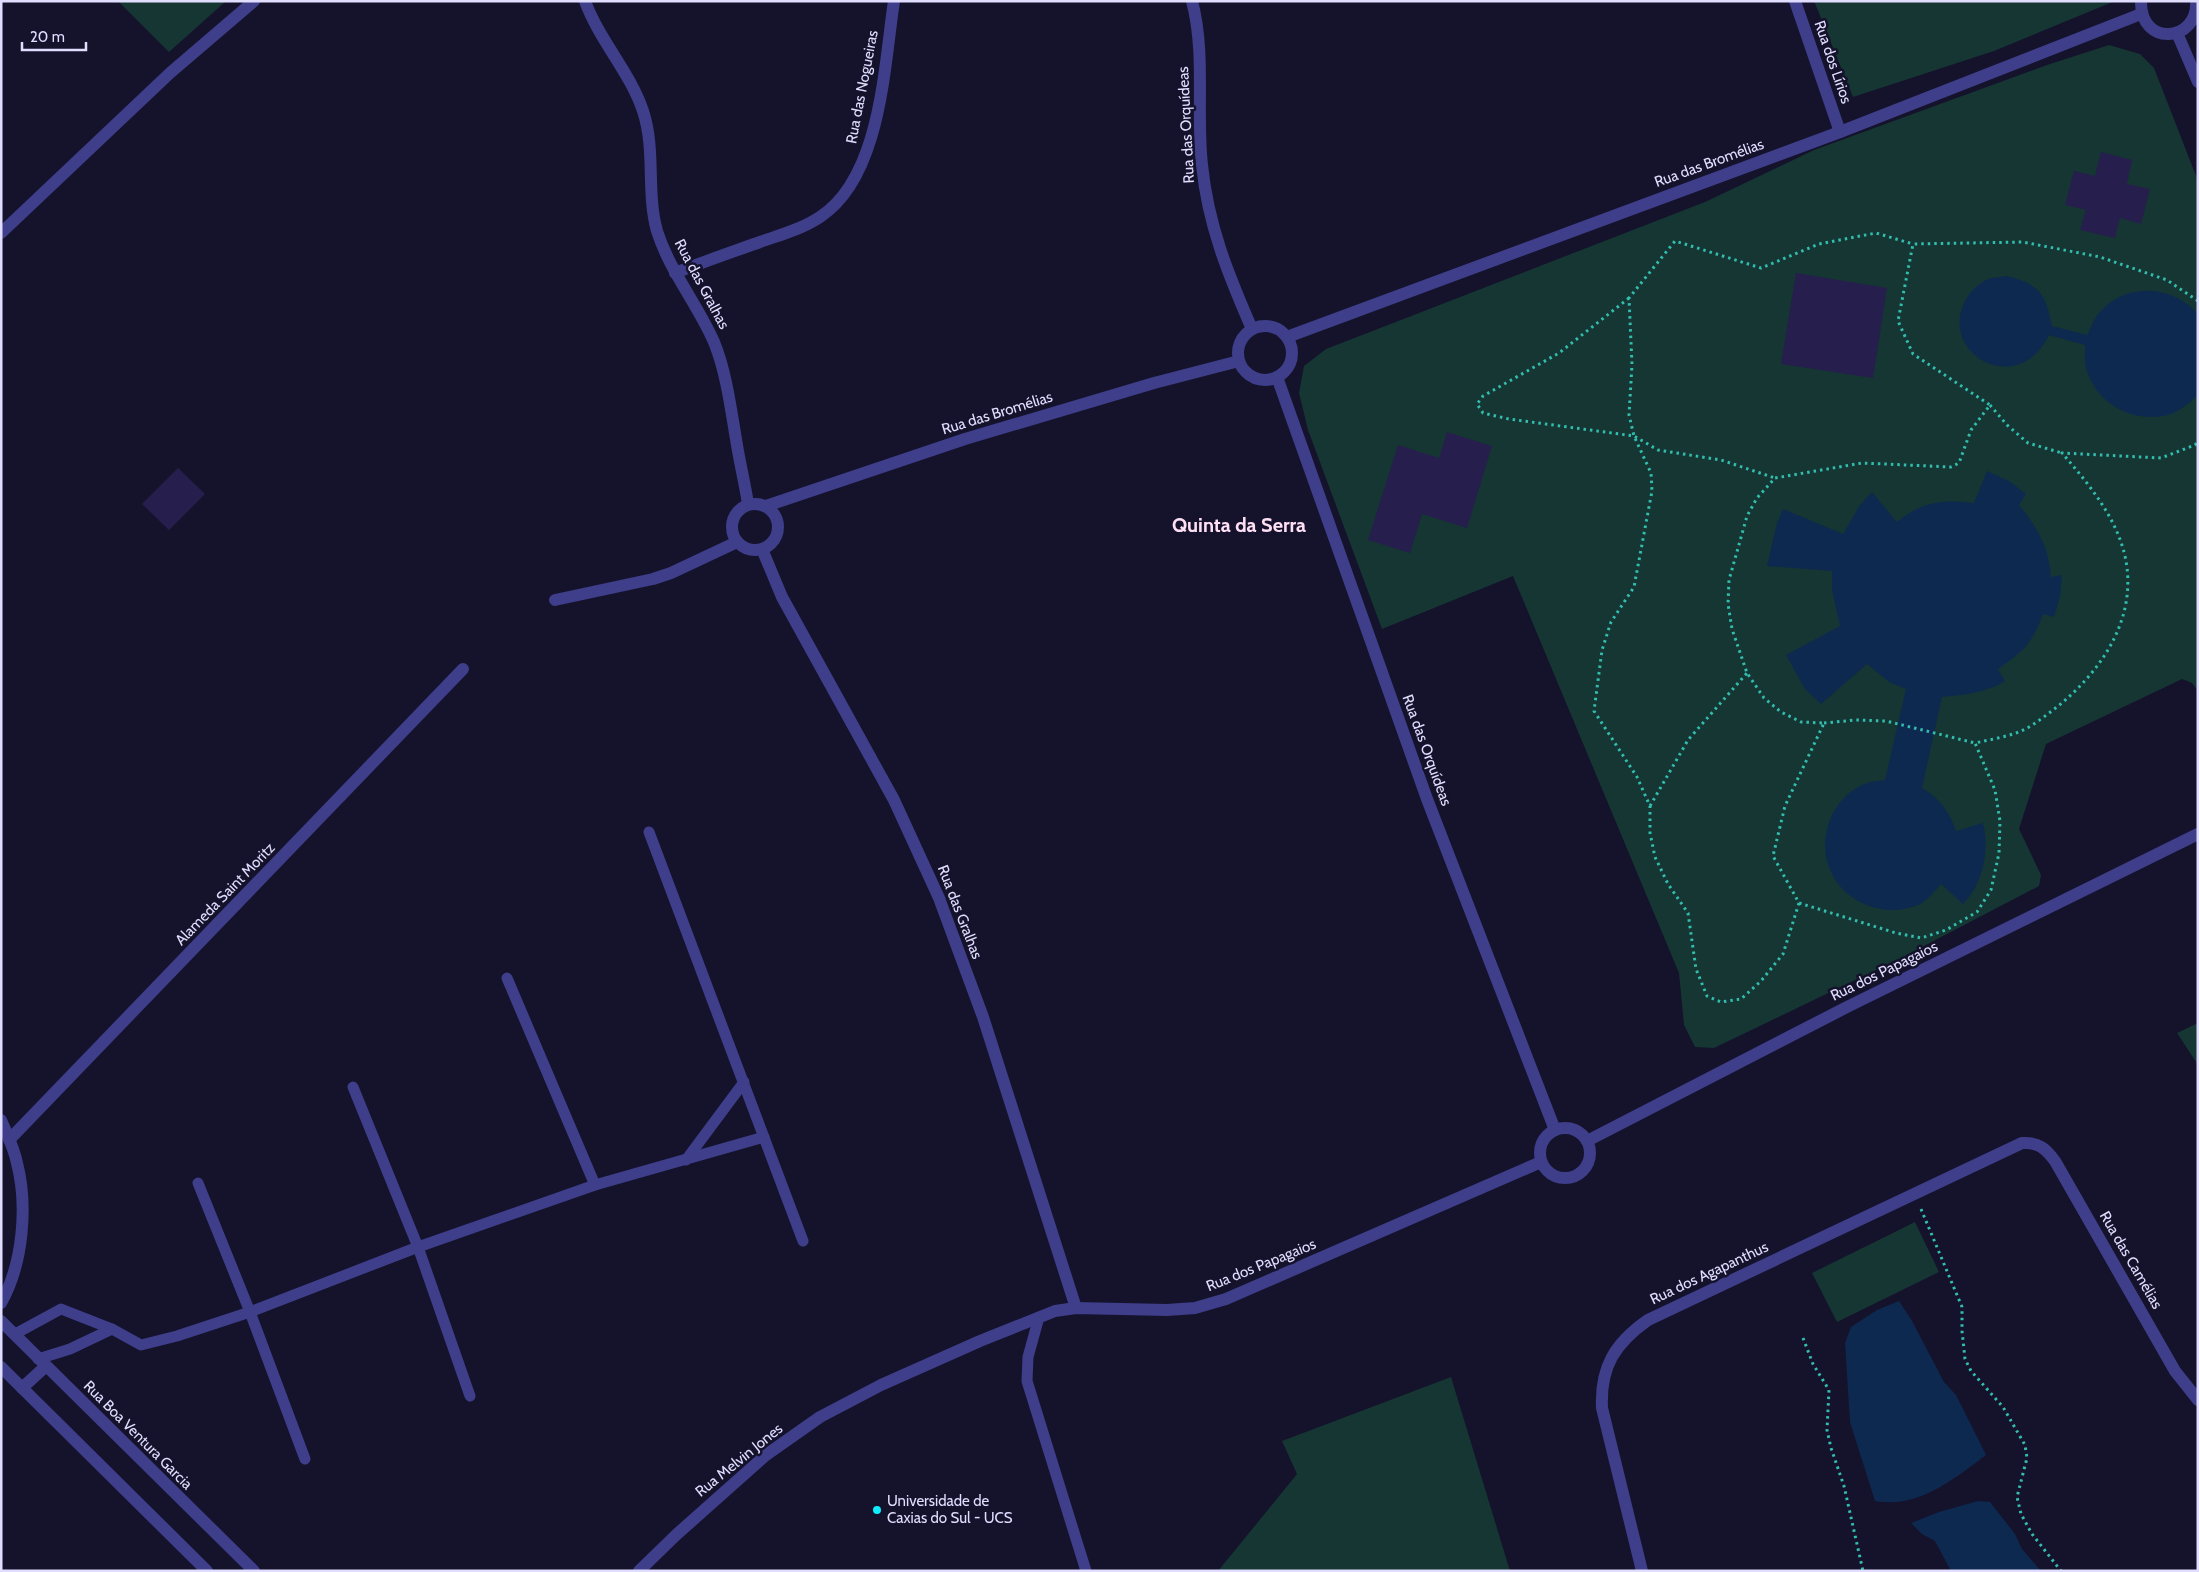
<svg xmlns="http://www.w3.org/2000/svg" width="2199" height="1572" viewBox="0 0 2199 1572" font-family="Cabin,sans-serif">
	<style>
		.green { fill: #153633 }
		.water { fill: #0e294f }
		.building { fill: #261e4d }
		.lines { fill: none; stroke-linecap: round; stroke-linejoin: round }
		.path { stroke: #33bdaf; stroke-width: 3; stroke-dasharray: 2.5 4; stroke-linecap: butt }
		.service { stroke: #3e3e8a; stroke-width: 11 }
		.minor { stroke: #3e3e8a; stroke-width: 12 }
		.poi-dot { fill: #0dedfb; stroke: #15122c; stroke-width: 2 }
		.labels { text-anchor: middle; dominant-baseline: central; stroke-width: 5; stroke-linejoin: round; paint-order: stroke }
		.street-label { font-size: 15px; fill: #e0ddfe; stroke: #15122c }
		.poi-label { font-size: 15px; fill: #e0ddfe; stroke: #15122c; text-anchor: start }
		.district-label { font-size: 20px; font-weight: bold; fill: #fedff4; stroke: #15122c }
	</style>
	<rect width="100%" height="100%" fill="#15122c"/>
	<g class="green">
		<path d="M118,1H226L169,52Z"/>
		<path d="M1814,1H2115L1994,51L1853,97Z"/>
		<path d="M2109,45L2140,54L2154,68L2198,181V691L2192,683L2182,679L2046,744L2019,829L2041,875L2039,886L1903,957L1714,1048L1695,1047L1684,1025L1679,973L1513,576L1382,629L1308,430L1299,393L1304,366L1326,349L1705,202L1814,150L2050,64Z"/>
		<path d="M2198,1023V1065L2177,1033Z"/>
		<path d="M1915,1222L1939,1272L1837,1322L1812,1273Z"/>
		<path d="M1451,1377L1510,1571H1218L1297,1474L1282,1441Z"/>
	</g>
	<g class="water">
		<path d="M2007,276C2039,284 2046,294 2052,326L2087,335C2090,330 2092,323 2096,317C2121,282 2171,283 2198,314V395C2188,404 2177,414 2163,416C2128,422 2095,401 2086,368C2084,361 2085,352 2085,345L2049,335C2018,400 1936,353 1966,299C1971,291 1979,283 1988,279C1994,277 2001,277 2007,276Z"/>
		<path d="M1987,471L2009,481L2026,494L2019,505C2037,527 2049,547 2051,577L2062,575L2060,597L2054,617L2043,614C2031,645 2025,650 1998,669L2005,681C1986,693 1963,695 1942,697L1922,788C1940,799 1949,811 1956,831L1983,823C1990,850 1983,884 1963,904L1941,884C1935,891 1929,898 1922,903C1890,920 1846,905 1831,872C1815,838 1833,793 1870,782C1875,781 1880,781 1885,780L1906,689L1889,682L1867,664L1821,704L1805,689L1786,655L1840,626L1832,590V571L1767,566L1777,523L1783,509L1843,534L1860,505L1872,492L1897,522C1920,502 1944,499 1974,503Z"/>
		<path d="M1899,1301L1912,1321L1944,1382L1956,1395L1986,1455C1954,1479 1918,1509 1875,1501L1850,1422L1845,1343L1851,1327L1877,1310Z"/>
		<path d="M1978,1501L1990,1502L2015,1534L2022,1549L2041,1571H1951L1935,1541L1922,1534L1911,1523L1939,1512Z"/>
	</g>
	<g class="building">
		<path d="M2101,152L2132,160L2127,184L2150,189L2141,224L2120,218L2115,238L2080,230L2086,210L2065,205L2074,171L2095,176Z"/>
		<path d="M1796,273L1887,288L1873,378L1781,364Z"/>
		<path d="M1447,432L1492,446L1467,528L1422,514L1410,553L1368,540L1398,445L1439,458Z"/>
		<path d="M178,468L205,494L169,530L142,504Z"/>
	</g>
	<g class="lines">
		<g class="path">
			<path d="M1629,298L1559,353L1483,396L1477,404L1483,413L1509,419L1634,436L1658,450L1721,460L1775,478"/>
			<path d="M2198,301L2167,280L2100,257L2023,242L1913,244L1898,321L1913,354L1990,405L1971,430L1959,463L1951,467L1862,463L1775,478L1757,498L1747,516L1729,580L1728,604L1732,629L1747,673L1764,698L1781,712L1801,722L1824,723L1785,806L1773,856L1799,903L1896,933L1921,938L1946,930L1977,912L1991,890L1999,853L2000,821L1995,790L1975,743C1989,740 2005,737 2019,732C2033,726 2045,716 2057,707C2104,669 2140,614 2124,552C2114,514 2087,482 2062,453L2161,458L2195,445L2198,441"/>
			<path d="M1990,405L2007,425L2028,443L2062,453"/>
			<path d="M1824,723L1856,720L1886,721L1975,743"/>
			<path d="M1650,806L1688,740L1747,673"/>
			<path d="M1799,903L1783,954L1761,981L1741,999L1721,1002L1707,996L1696,969L1688,913L1668,884L1655,857L1650,833V806L1637,777L1594,711L1602,650L1611,622L1634,587L1652,491L1651,473L1634,436L1629,415L1632,365L1629,298L1675,241L1761,268L1819,244L1876,233L1913,244"/>
			<path d="M1921,1209L1962,1307V1331L1965,1359L1971,1371L2003,1407L2025,1445L2027,1458L2017,1497L2021,1514L2032,1534L2061,1571"/>
			<path d="M1803,1338L1813,1364L1829,1390L1827,1430L1831,1448L1844,1486L1863,1571"/>
		</g>
		<g class="service">
			<path d="M649,832L803,1241"/>
			<path d="M507,978L595,1185"/>
			<path d="M353,1087L418,1247L470,1396"/>
			<path d="M686,1160L744,1082"/>
			<path d="M198,1183L250,1312L305,1459"/>
			<path d="M1039,1317L1028,1357L1027,1381L1086,1571"/>
			<path d="M15,1334L61,1309L112,1329"/>
			<path d="M38,1359L70,1349L112,1329L141,1345L177,1336L250,1312L418,1247L595,1185L764,1137"/>
		</g>
		<g class="minor">
			<path d="M585,1C599,40 630,72 643,111C656,150 646,192 657,231C670,272 697,303 714,342C727,374 731,411 737,445C740,464 745,484 748,504"/>
			<path d="M1192,1C1206,54 1196,111 1202,165C1208,225 1228,274 1252,329"/>
			<path d="M1795,1L1840,132"/>
			<path d="M2141,1C2140,48 2199,42 2196,1"/>
			<path d="M2177,33L2198,82"/>
			<path d="M1,233L170,73L254,1"/>
			<path d="M675,273C703,262 732,252 760,242C780,235 802,229 820,217C881,177 884,67 894,1"/>
			<circle cx="1265" cy="353" r="27"/>
			<path d="M1287,337L1840,132L2141,14"/>
			<path d="M1277,377L1427,799L1555,1130"/>
			<circle cx="755" cy="527" r="23"/>
			<path d="M766,506L965,439L1154,383L1239,361"/>
			<path d="M762,549L782,597L894,800L939,898L983,1017L1076,1308"/>
			<path d="M555,600L653,579L671,573L737,542"/>
			<path d="M1,1120C7,1134 14,1148 17,1163C28,1206 23,1264 1,1303"/>
			<circle cx="1565" cy="1153" r="25"/>
			<path d="M9,1140L463,669"/>
			<path d="M1587,1141L1847,1007L2198,834"/>
			<path d="M1,1321L254,1571"/>
			<path d="M1,1367L207,1571"/>
			<path d="M22,1388L46,1366"/>
			<path d="M639,1571L676,1535L766,1455L820,1417L881,1385L980,1341L1055,1311L1076,1308L1167,1310L1195,1308L1226,1299L1541,1162"/>
			<path d="M1642,1571L1602,1408C1600,1367 1615,1343 1648,1320L2022,1143C2039,1142 2046,1149 2055,1161L2175,1371L2198,1400"/>
		</g>
	</g>
	<circle class="poi-dot" cx="877" cy="1510" r="5"/>
	<g class="labels">
		<g class="street-label">
			<text transform="translate(1833 62) rotate(71)">Rua dos Lírios</text>
			<text transform="translate(862 87) rotate(-79)">Rua das Nogueiras</text>
			<text transform="translate(1186 125) rotate(-93)">Rua das Orquídeas</text>
			<text transform="translate(1709 163) rotate(-20)">Rua das Bromélias</text>
			<text transform="translate(702 284) rotate(62)">Rua das Gralhas</text>
			<text transform="translate(997 413) rotate(-17)">Rua das Bromélias</text>
			<text transform="translate(1427 750) rotate(70)">Rua das Orquídeas</text>
			<text transform="translate(225 894) rotate(-46)">Alameda Saint Moritz</text>
			<text transform="translate(960 912) rotate(69)">Rua das Gralhas</text>
			<text transform="translate(1884 971) rotate(-26)">Rua dos Papagaios</text>
			<text transform="translate(2131 1260) rotate(60)">Rua das Camélias</text>
			<text transform="translate(1261 1265) rotate(-22)">Rua dos Papagaios</text>
			<text transform="translate(1709 1273) rotate(-25)">Rua dos Agapanthus</text>
			<text transform="translate(138 1435) rotate(45)">Rua Boa Ventura Garcia</text>
			<text transform="translate(739 1460) rotate(-39)">Rua Melvin Jones</text>
		</g>
		<g class="poi-label">
			<text x="887" y="1501">Universidade de<tspan x="887" dy="17">Caxias do Sul - UCS</tspan></text>
		</g>
		<g class="district-label">
			<text x="1239" y="525">Quinta da Serra</text>
		</g>
	</g>
	<rect width="2199" height="1572" fill="none" stroke="#e0ddfe" stroke-width="5"/>
	<path d="M22 42v8h64v-8" fill="none" stroke="#e0ddfe" stroke-width="2.5"/>
	<text x="30" y="42" font-size="15" fill="#e0ddfe" stroke="#15122c" stroke-width="4" paint-order="stroke">20 m</text>
</svg>
